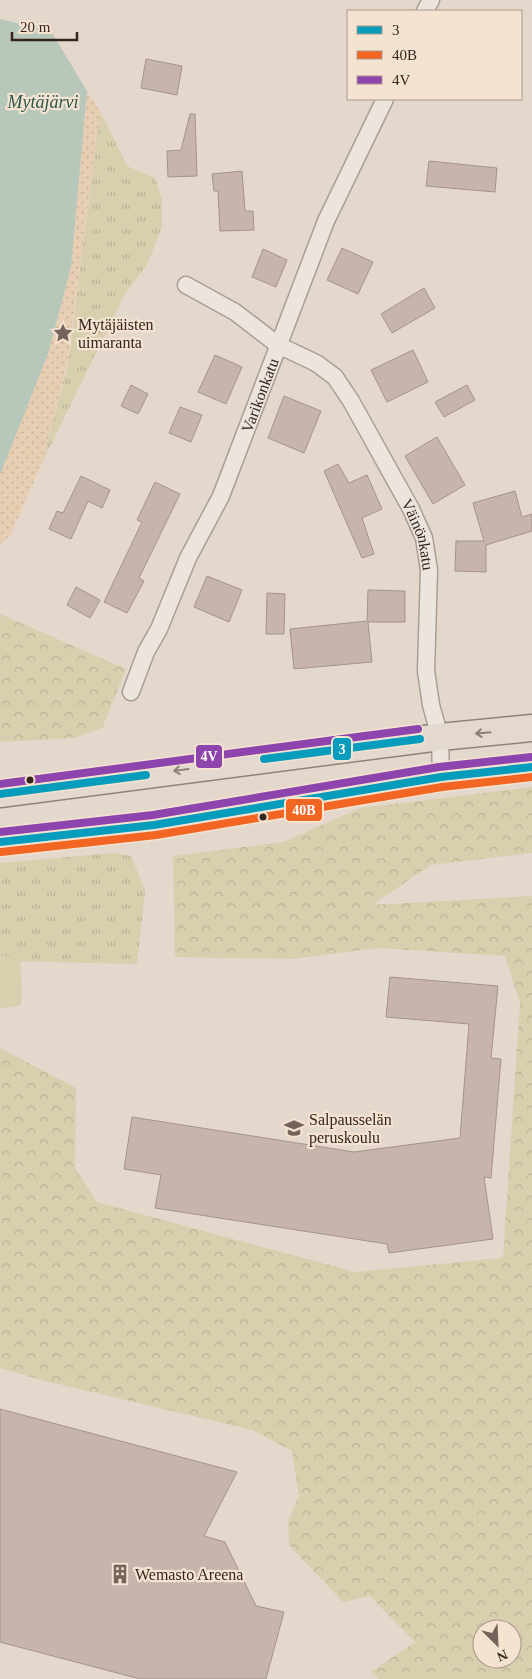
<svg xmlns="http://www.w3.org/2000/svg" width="532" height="1679" viewBox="0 0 532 1679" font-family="'Times New Roman',serif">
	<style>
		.grass { fill: url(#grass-tufts) }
		.forest { fill: url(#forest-crowns); fill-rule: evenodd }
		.sand { fill: url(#sand-dots) }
		.pitch { fill: #d7cfae }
		.water { fill: #b7c7ba }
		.building { fill: #c7b5ad; stroke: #a4938b }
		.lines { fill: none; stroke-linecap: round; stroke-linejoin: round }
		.minor-casing { stroke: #a99e95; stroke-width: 19 }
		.primary-casing { stroke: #8e837c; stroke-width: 29 }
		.minor { stroke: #ece5de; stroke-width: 16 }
		.primary { stroke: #e3d9cf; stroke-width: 26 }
		.bus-1-casing { stroke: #f5e3d1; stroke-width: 11 }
		.bus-2-casing { stroke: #f5e3d1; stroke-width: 11 }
		.bus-3-casing { stroke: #f5e3d1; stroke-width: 11 }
		.bus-1 { stroke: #069cbc; stroke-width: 8 }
		.bus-2 { stroke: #f26522; stroke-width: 8 }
		.bus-3 { stroke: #8e44ad; stroke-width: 8 }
		.oneway { stroke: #8d7e76 }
		.bus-dot { fill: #37241d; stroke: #f5e3d1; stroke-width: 2 }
		.labels { text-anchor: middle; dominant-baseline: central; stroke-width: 4.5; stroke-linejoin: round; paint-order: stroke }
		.poi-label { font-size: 16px; fill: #37241d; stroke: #f5e3d1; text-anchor: start }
		.street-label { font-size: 16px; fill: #37241d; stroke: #f5e3d1 }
		.water-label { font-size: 18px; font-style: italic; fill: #2c574c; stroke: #f5e3d1 }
		.line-badge { stroke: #f5e3d1; stroke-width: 2 }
		.badge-label { font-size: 14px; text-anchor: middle; font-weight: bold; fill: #fff }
	</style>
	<defs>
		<pattern id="grass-tufts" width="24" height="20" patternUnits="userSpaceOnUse" patternTransform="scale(1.25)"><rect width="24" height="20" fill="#d7cfae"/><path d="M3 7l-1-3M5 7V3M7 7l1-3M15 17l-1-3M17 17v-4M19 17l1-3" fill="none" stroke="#b9b295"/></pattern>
		<pattern id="forest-crowns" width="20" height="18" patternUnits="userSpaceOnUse" patternTransform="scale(1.25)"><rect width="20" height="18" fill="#d7cfae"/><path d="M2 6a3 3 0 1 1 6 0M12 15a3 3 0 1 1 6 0" fill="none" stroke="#b9b295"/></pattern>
		<pattern id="sand-dots" width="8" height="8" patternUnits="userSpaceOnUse" patternTransform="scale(1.25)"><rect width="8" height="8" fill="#e7ceb3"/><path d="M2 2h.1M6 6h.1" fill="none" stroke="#c7b19a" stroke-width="1.8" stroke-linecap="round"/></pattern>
	</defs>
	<rect width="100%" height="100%" fill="#e4d8cc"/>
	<g class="grass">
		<path d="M100,111L127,166L155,178L162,199V226L148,263L124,296L42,463L68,364Z"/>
		<path d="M114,853L131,856L145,890L137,964L0,961V863Z"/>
	</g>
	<g class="forest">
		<path d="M0,614L126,669L102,728L74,738L0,742Z"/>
		<path d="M532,787V853L431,865L372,905L532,896V1679H379L371,1672L415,1642L370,1596L343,1602L289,1545L288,1521L299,1496L292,1451L252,1430L37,1379L0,1368V1048L76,1088L75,1168L97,1202L355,1272L503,1258L520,1003L505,956L378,948L291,959L175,957L173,856L283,842L361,808ZM482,1629H512V1659H482Z"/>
	</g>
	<path class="sand" d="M87,91L100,111L67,364L42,463L10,536L0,544V475L48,354L71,267Z"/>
	<path class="pitch" d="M20,955L22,999L20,1006L0,1008V957Z"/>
	<path class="water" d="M0,19L51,31L87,91L71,267L48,354L0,475Z"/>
	<g class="building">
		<path d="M146,59L182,66L177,95L141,88Z"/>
		<path d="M190,114H195L197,176L168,177L167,151L181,150Z"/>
		<path d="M429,161L497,168L495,192L426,186Z"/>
		<path d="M242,171L245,211H253L254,230L220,231L218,191H214L212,174Z"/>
		<path d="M342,248L373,262L358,294L327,280Z"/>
		<path d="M263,249L287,260L276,287L252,277Z"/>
		<path d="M424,288L435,308L392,333L381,314Z"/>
		<path d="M413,350L428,382L387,402L371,370Z"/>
		<path d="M215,355L242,367L226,404L198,392Z"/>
		<path d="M131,385L148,394L138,414L121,406Z"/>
		<path d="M467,385L475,400L444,417L435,402Z"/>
		<path d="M284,396L321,411L304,453L268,438Z"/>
		<path d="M180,407L202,415L191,442L169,433Z"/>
		<path d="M437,437L465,485L433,504L405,456Z"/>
		<path d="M338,464L349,483L367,475L382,509L362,518L374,554L362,558L324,471Z"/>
		<path d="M81,476L110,490L102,508L88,501L71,539L49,529L57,511L63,513Z"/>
		<path d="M155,482L180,494L139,578L144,581L127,613L104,602L142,522L137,520Z"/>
		<path d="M515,491L522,517L532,514V531L486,545V572L455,571L456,541H484L473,503Z"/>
		<path d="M207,576L242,590L229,622L194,607Z"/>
		<path d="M76,587L100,600L90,618L67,605Z"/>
		<path d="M368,590L405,591V622H368L372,662L294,669L290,629L367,621Z"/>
		<path d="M267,593L285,594L284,634H266Z"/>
		<path d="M390,977L498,986L491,1058L501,1059L491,1178L484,1177L493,1239L389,1253L387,1244L155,1208L161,1175L124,1169L132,1117L354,1152L460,1138L469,1024L386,1017Z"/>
		<path d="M0,1409L237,1472L204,1536L225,1542L256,1606L284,1612L266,1679H140L0,1642Z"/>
	</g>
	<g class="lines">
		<defs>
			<g id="minor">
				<path d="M425,11L431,0"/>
				<path id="s1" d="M186,285L235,312L278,345L316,363L335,377L351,401L411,509L424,538L429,570L426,671L431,705L440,737L441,777"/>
				<path id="s2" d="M131,692L146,652L159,629L188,558L221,496L326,221L385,99"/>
			</g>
			<g id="primary">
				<path d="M0,794L440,737L532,728"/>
				<path d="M0,842L154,825L441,777L532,767"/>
			</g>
		</defs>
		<use href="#minor" class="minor-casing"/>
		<use href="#primary" class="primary-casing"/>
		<use href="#minor" class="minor"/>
		<use href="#primary" class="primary"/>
		<defs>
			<g id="bus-1">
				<path d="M264,759L420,739"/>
				<path d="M0,794L146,775"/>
				<path d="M0,842L154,825L441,777L532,767"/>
			</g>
			<path id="bus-2" d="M1,852L156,835L442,787L532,777"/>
			<g id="bus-3">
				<path d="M0,784L418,729"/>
				<path d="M0,832L153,815L439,767L531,757"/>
			</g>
		</defs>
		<use href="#bus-1" class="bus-1-casing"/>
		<use href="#bus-2" class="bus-2-casing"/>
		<use href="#bus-3" class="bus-3-casing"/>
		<use href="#bus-1" class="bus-1"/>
		<use href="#bus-2" class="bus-2"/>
		<use href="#bus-3" class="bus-3"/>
	</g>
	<defs><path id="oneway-shaft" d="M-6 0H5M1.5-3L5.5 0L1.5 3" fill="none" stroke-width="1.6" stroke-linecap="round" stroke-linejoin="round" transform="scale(1.25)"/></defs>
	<g class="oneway">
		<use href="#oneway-shaft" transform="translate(483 733) rotate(175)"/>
		<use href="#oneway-shaft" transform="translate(181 770) rotate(172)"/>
	</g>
	<defs>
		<symbol id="sight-bare" viewBox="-9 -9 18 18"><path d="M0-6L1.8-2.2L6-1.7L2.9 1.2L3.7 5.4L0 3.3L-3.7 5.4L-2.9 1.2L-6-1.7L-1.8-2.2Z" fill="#74635a" stroke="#f5e3d1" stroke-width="2.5" paint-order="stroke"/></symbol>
		<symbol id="school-bare" viewBox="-9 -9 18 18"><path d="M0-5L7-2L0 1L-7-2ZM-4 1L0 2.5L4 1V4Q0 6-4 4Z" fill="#74635a" stroke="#f5e3d1" stroke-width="2.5" paint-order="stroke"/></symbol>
		<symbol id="building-bare" viewBox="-9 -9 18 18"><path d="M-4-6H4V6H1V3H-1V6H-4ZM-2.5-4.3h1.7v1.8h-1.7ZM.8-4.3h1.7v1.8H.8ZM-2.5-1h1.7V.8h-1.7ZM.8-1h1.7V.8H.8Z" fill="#74635a" stroke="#f5e3d1" stroke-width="2.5" paint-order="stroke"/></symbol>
	</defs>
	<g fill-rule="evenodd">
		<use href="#sight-bare" x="49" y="319" width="28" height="28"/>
		<use href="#school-bare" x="280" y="1114" width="28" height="28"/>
		<use href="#building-bare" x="106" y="1560" width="28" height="28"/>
	</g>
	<g class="bus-dot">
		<circle cx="30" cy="780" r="4.5"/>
		<circle cx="263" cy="817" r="4.5"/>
	</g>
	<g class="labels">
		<g class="poi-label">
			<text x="78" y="324">Mytäjäisten<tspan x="78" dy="18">uimaranta</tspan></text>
			<text x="309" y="1119">Salpausselän<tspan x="309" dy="18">peruskoulu</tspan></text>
			<text x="135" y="1574">Wemasto Areena</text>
		</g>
		<g class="street-label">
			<text stroke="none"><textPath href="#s2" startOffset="324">Varikonkatu</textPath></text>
			<text stroke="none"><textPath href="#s1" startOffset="355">Väinönkatu</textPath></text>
		</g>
		<g class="water-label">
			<text x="43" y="102">Mytäjärvi</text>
		</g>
	</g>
	<g class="line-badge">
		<rect x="332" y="737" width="20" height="24" rx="5" fill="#069cbc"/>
		<rect x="195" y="744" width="28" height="25" rx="5" fill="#8e44ad"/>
		<rect x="285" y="798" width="38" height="24" rx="5" fill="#f26522"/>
	</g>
	<g class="badge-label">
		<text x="342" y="754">3</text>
		<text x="209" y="761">4V</text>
		<text x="304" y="815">40B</text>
	</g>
	<rect x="347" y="10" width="175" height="90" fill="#f5e3d1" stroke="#a99789"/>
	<rect x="357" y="26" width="25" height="8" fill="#069cbc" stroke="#a99789"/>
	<text x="392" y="35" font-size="15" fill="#37241d">3</text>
	<rect x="357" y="51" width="25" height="8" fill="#f26522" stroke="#a99789"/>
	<text x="392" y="60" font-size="15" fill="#37241d">40B</text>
	<rect x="357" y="76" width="25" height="8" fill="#8e44ad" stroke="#a99789"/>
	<text x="392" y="85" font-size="15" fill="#37241d">4V</text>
	<g transform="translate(497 1644) rotate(156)"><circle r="24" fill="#f5e3d1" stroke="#a99789"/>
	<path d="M0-4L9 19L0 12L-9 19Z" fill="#74635a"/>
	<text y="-8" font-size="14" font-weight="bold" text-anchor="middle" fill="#37241d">N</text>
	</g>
	<path d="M12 32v8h65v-8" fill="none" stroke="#37241d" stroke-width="2.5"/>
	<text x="20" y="32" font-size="15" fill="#37241d" stroke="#f5e3d1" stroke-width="4" paint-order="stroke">20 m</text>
</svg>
